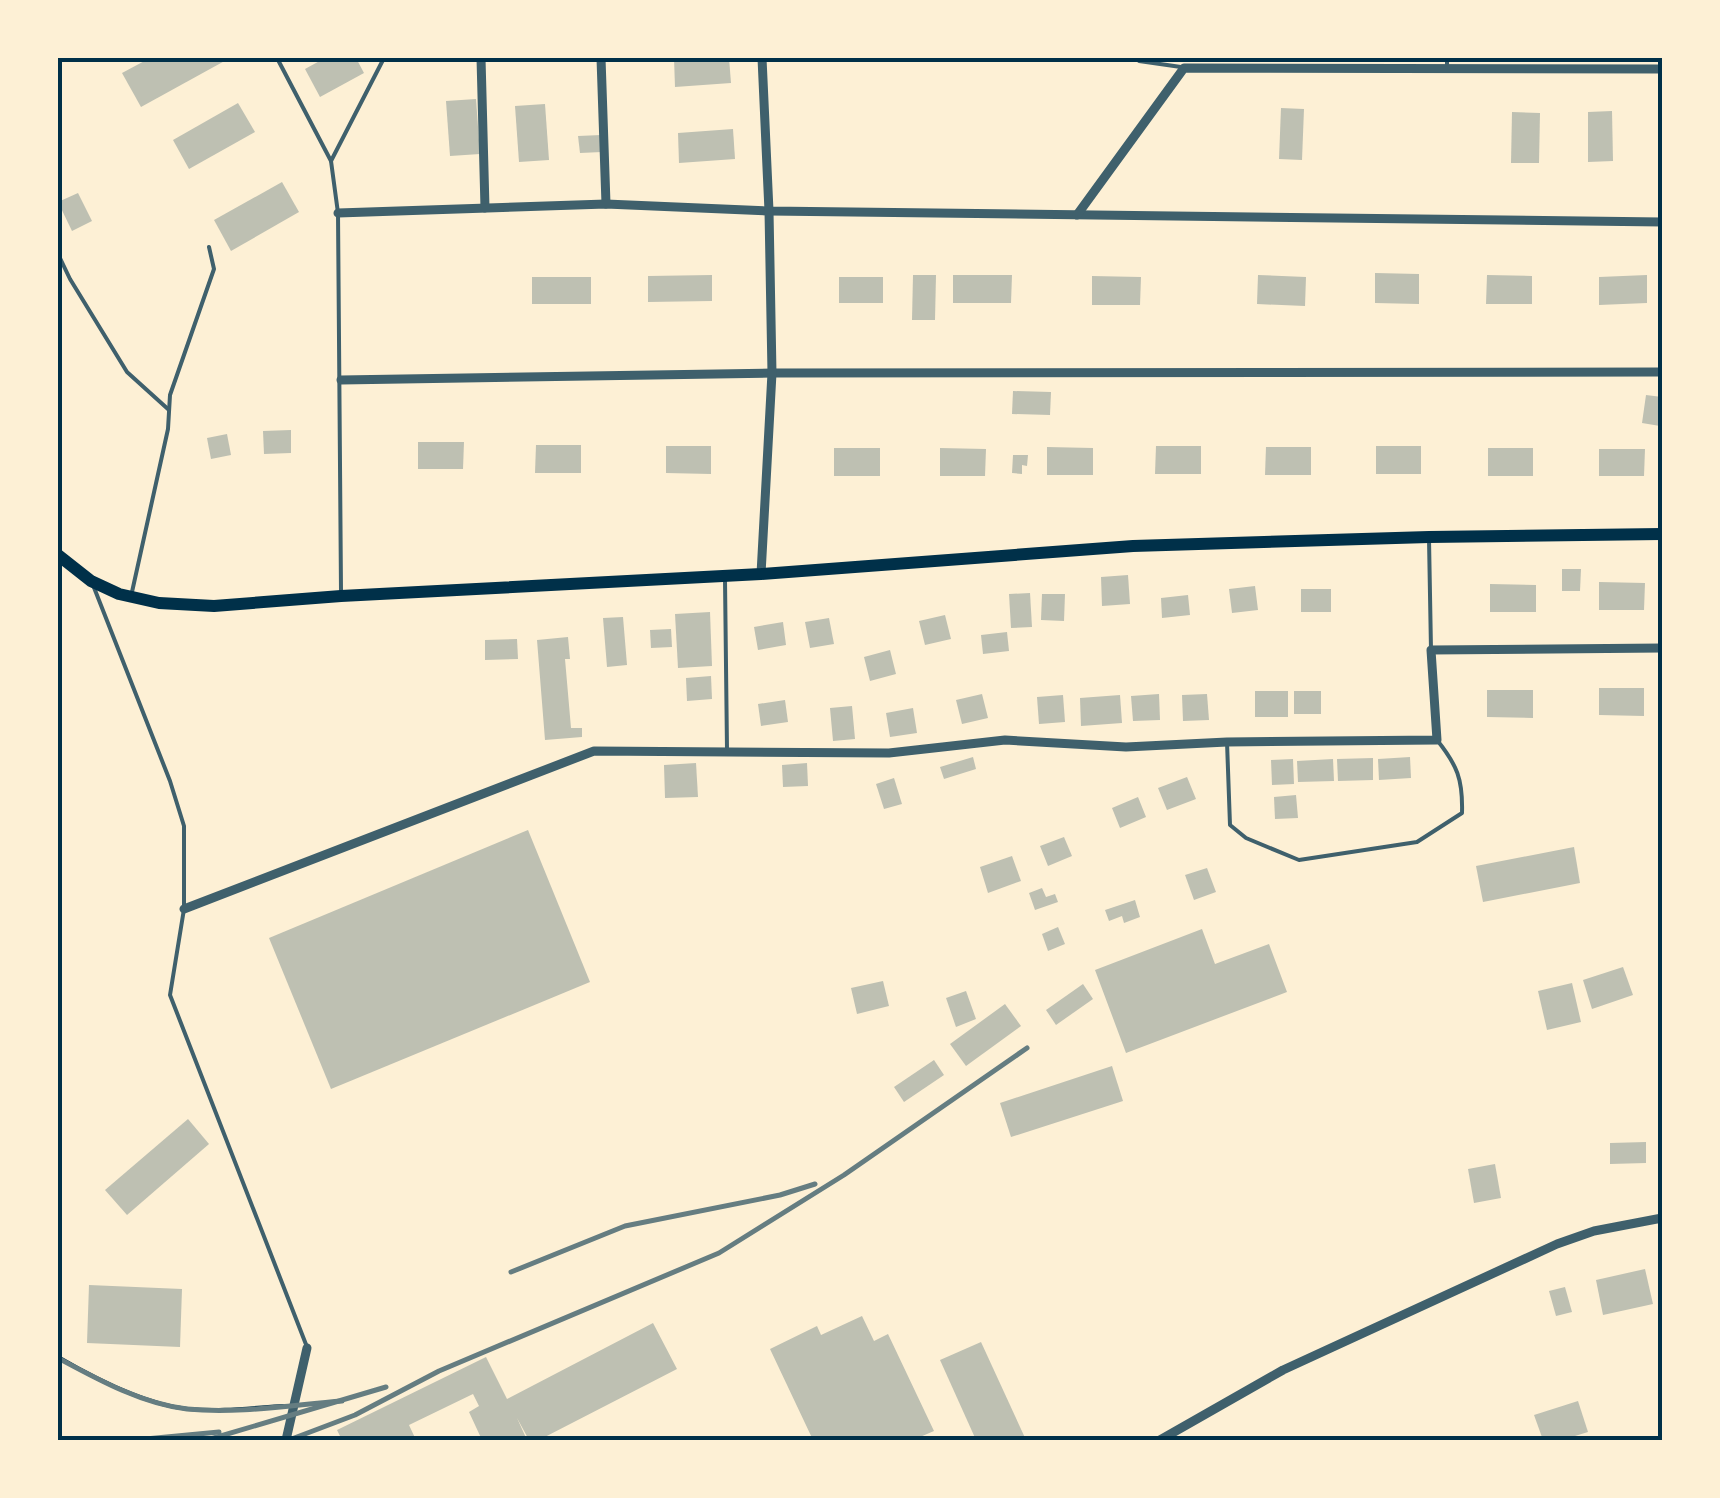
<svg xmlns="http://www.w3.org/2000/svg" width="1720" height="1498" viewBox="0 0 1720 1498" font-family="'Sofia Sans Condensed',sans-serif">
	<style>
		.building { fill: #bec0b2 }
		.lines { fill: none; stroke-linecap: round; stroke-linejoin: round }
		.path { stroke: #003049; stroke-width: 4 }
		.service { stroke: #3f606c; stroke-width: 4 }
		.minor { stroke: #3f606c; stroke-width: 9 }
		.secondary { stroke: #003049; stroke-width: 12 }
		.rail { stroke: #657d81; stroke-width: 5 }
		.neatline { fill: none; stroke: #003049; stroke-width: 4 }
	</style>
	<rect width="100%" height="100%" fill="#fdf0d5"/>
	<g class="building">
		<path d="M150,58H230L141,107L122,73Z"/>
		<path d="M325,58H356L364,73L320,97L305,69Z"/>
		<path d="M674,58H729L731,83L675,87Z"/>
		<path d="M476,99L480,154L450,156L446,101Z"/>
		<path d="M238,103L255,132L189,169L173,140Z"/>
		<path d="M545,104L549,160L519,162L515,106Z"/>
		<path d="M1281,108L1304,109L1302,160L1279,159Z"/>
		<path d="M1612,111L1613,161L1588,162V112Z"/>
		<path d="M1512,112L1540,113L1539,163H1511Z"/>
		<path d="M733,129L735,159L679,163L678,133Z"/>
		<path d="M601,135L602,152L580,153L578,136Z"/>
		<path d="M282,182L299,212L231,251L214,220Z"/>
		<path d="M78,193L92,221L72,231L58,202Z"/>
		<path d="M1375,273L1419,274V304L1375,303Z"/>
		<path d="M712,275V301L648,302V276Z"/>
		<path d="M913,275H936L935,320H912Z"/>
		<path d="M953,275H1012L1011,303H953Z"/>
		<path d="M1258,275L1306,277L1305,306L1257,304Z"/>
		<path d="M1487,275L1532,276V304H1486Z"/>
		<path d="M1647,275V303L1599,305V277Z"/>
		<path d="M1092,276L1141,277L1140,305H1092Z"/>
		<rect x="532" y="277" width="59" height="27"/>
		<rect x="839" y="277" width="44" height="26"/>
		<path d="M1013,391L1051,392L1050,415L1012,414Z"/>
		<path d="M1646,395L1662,397V437L1658,436L1660,426L1642,423Z"/>
		<path d="M291,430V453L264,454L263,431Z"/>
		<path d="M227,434L231,455L211,459L207,438Z"/>
		<path d="M418,442H464L463,469H418Z"/>
		<path d="M536,445H581V473H535Z"/>
		<path d="M666,446H711V474L666,473Z"/>
		<path d="M1156,446H1201V474H1155Z"/>
		<rect x="1376" y="446" width="45" height="28"/>
		<path d="M1047,447L1093,448V475H1047Z"/>
		<path d="M1266,447H1311V475H1265Z"/>
		<rect x="834" y="448" width="46" height="28"/>
		<path d="M940,448L986,449L985,476H940Z"/>
		<rect x="1488" y="448" width="45" height="28"/>
		<path d="M1599,449H1645L1644,476H1599Z"/>
		<path d="M1013,455H1028L1027,466L1022,465V474L1012,473Z"/>
		<path d="M1562,569H1581L1580,591H1562Z"/>
		<path d="M1128,575L1130,604L1102,606L1101,577Z"/>
		<path d="M1599,582L1645,583L1644,610H1599Z"/>
		<path d="M1490,584L1536,585V612H1490Z"/>
		<path d="M1255,586L1258,610L1232,613L1229,589Z"/>
		<rect x="1301" y="589" width="30" height="23"/>
		<path d="M1030,593L1032,627L1011,628L1009,594Z"/>
		<path d="M1042,594H1065L1064,621L1041,620Z"/>
		<path d="M1188,595L1190,615L1162,618L1161,598Z"/>
		<path d="M710,612L712,666L678,668L675,614Z"/>
		<path d="M945,615L951,639L925,645L919,621Z"/>
		<path d="M623,617L627,665L607,667L603,618Z"/>
		<path d="M829,618L834,644L810,648L805,622Z"/>
		<path d="M783,622L786,645L758,650L754,627Z"/>
		<path d="M671,629L672,647L651,648L650,630Z"/>
		<path d="M1007,632L1009,651L983,654L981,635Z"/>
		<path d="M568,637L570,659H565L571,728H582V737L545,740L537,640Z"/>
		<path d="M517,639L518,659L485,660V640Z"/>
		<path d="M890,650L896,674L870,681L864,657Z"/>
		<path d="M711,676L712,699L687,701L686,678Z"/>
		<path d="M1599,688H1644V716L1599,715Z"/>
		<path d="M1487,690H1533V718L1487,717Z"/>
		<rect x="1255" y="691" width="33" height="26"/>
		<rect x="1294" y="691" width="27" height="23"/>
		<path d="M982,694L988,718L962,724L956,700Z"/>
		<path d="M1159,694L1160,720L1133,721L1131,696Z"/>
		<path d="M1207,694L1209,720L1183,721L1182,695Z"/>
		<path d="M1063,695L1065,722L1039,724L1037,697Z"/>
		<path d="M1120,695L1122,723L1081,726L1080,698Z"/>
		<path d="M785,700L788,722L761,726L758,704Z"/>
		<path d="M852,706L855,739L833,741L830,708Z"/>
		<path d="M913,708L917,733L890,737L886,713Z"/>
		<path d="M973,757L976,769L944,779L940,767Z"/>
		<path d="M1410,757L1411,778L1379,780L1378,759Z"/>
		<path d="M1373,758V780L1338,781L1337,759Z"/>
		<path d="M1293,759L1294,784L1272,785L1271,760Z"/>
		<path d="M1333,759L1334,781L1298,782L1297,761Z"/>
		<path d="M696,763L698,797L665,798L664,765Z"/>
		<path d="M807,763L808,786L783,787L782,765Z"/>
		<path d="M1187,777L1196,799L1167,810L1158,788Z"/>
		<path d="M894,778L902,804L884,809L876,784Z"/>
		<path d="M1296,795L1298,818L1275,819L1274,797Z"/>
		<path d="M1138,797L1146,817L1120,828L1112,808Z"/>
		<path d="M528,830L590,982L331,1089L269,938Z"/>
		<path d="M1064,837L1072,856L1048,866L1040,846Z"/>
		<path d="M1574,847L1580,883L1483,902L1476,866Z"/>
		<path d="M1012,856L1021,881L988,893L980,867Z"/>
		<path d="M1207,868L1216,892L1194,900L1185,875Z"/>
		<path d="M1042,888L1046,897L1055,894L1058,902L1035,910L1029,893Z"/>
		<path d="M1135,900L1140,917L1124,923L1122,916L1109,921L1105,910Z"/>
		<path d="M1058,927L1065,944L1048,951L1042,934Z"/>
		<path d="M1202,929L1215,964L1269,944L1287,992L1126,1053L1095,970Z"/>
		<path d="M1623,967L1633,995L1592,1009L1583,980Z"/>
		<path d="M883,981L889,1006L857,1014L851,988Z"/>
		<path d="M1572,983L1581,1022L1547,1030L1538,991Z"/>
		<path d="M1083,984L1093,999L1056,1025L1046,1010Z"/>
		<path d="M966,991L976,1019L956,1027L946,998Z"/>
		<path d="M1005,1004L1021,1026L966,1066L950,1044Z"/>
		<path d="M934,1060L944,1075L904,1102L894,1087Z"/>
		<path d="M1112,1066L1123,1101L1011,1137L1000,1103Z"/>
		<path d="M188,1119L209,1144L127,1215L105,1190Z"/>
		<path d="M1646,1142V1163L1610,1164V1143Z"/>
		<path d="M1495,1164L1501,1198L1474,1203L1468,1169Z"/>
		<path d="M1645,1269L1653,1304L1603,1315L1596,1280Z"/>
		<path d="M89,1285L182,1289L180,1347L87,1343Z"/>
		<path d="M1565,1287L1572,1312L1556,1316L1549,1291Z"/>
		<path d="M862,1316L874,1341L888,1334L934,1431L920,1437L922,1440H813L770,1349L817,1326L821,1335Z"/>
		<path d="M653,1323L677,1369L539,1440H529L517,1418L527,1440H482L469,1412L479,1406L473,1394L409,1425L416,1440H342L337,1430L486,1357L507,1399Z"/>
		<path d="M981,1342L1026,1440H976L940,1360Z"/>
		<path d="M1578,1401L1588,1432L1562,1440H1543L1534,1415Z"/>
	</g>
	<g class="lines">
		<path class="path" d="M58,1357C94,1378 147,1405 188,1409C220,1412 251,1408 283,1406"/>
		<g class="service">
			<path d="M277,58L331,161"/>
			<path d="M1139,58V61L1181,67"/>
			<path d="M1447,68V58"/>
			<path d="M58,254L70,279L127,372L169,410"/>
			<path d="M1429,539L1431,650"/>
			<path d="M725,580L727,750"/>
			<path d="M93,585L170,781L184,826V909L170,995L307,1347"/>
			<path d="M341,591L338,213L331,161L384,58"/>
			<path d="M132,592L168,429L170,395L214,269L209,247"/>
			<path d="M1227,742L1230,825L1246,838L1299,860L1417,842L1462,813C1463,779 1457,765 1437,740"/>
		</g>
		<g class="minor">
			<path d="M481,58L485,208"/>
			<path d="M601,58L606,204"/>
			<path d="M338,213L606,204L769,211L1662,222"/>
			<path d="M1077,215L1184,68L1662,69"/>
			<path d="M341,380L772,373L1662,372"/>
			<path d="M761,574L772,373L769,211L762,58"/>
			<path d="M184,909L594,751L889,753L1005,740L1126,747L1227,742L1437,740L1431,650L1662,648"/>
			<path d="M286,1440L307,1348"/>
			<path d="M1160,1440L1283,1370L1557,1244L1594,1231L1662,1218"/>
		</g>
		<path class="secondary" d="M58,555L91,581L119,594L159,603L214,606L341,596L761,574L1133,546L1429,537L1662,534"/>
		<g class="rail">
			<path d="M511,1272L625,1226L780,1195L815,1184"/>
			<path d="M58,1358C97,1379 142,1404 187,1409C238,1414 291,1405 342,1401"/>
			<path d="M135,1440L219,1432"/>
			<path d="M207,1440L386,1387"/>
			<path d="M289,1440L355,1415L439,1371L719,1253L844,1175L1027,1048"/>
		</g>
	</g>
	<rect width="1720" height="1498" fill="none" stroke="#fdf0d5" stroke-width="120"/>
	<rect x="60" y="60" width="1600" height="1378" class="neatline"/>
</svg>
